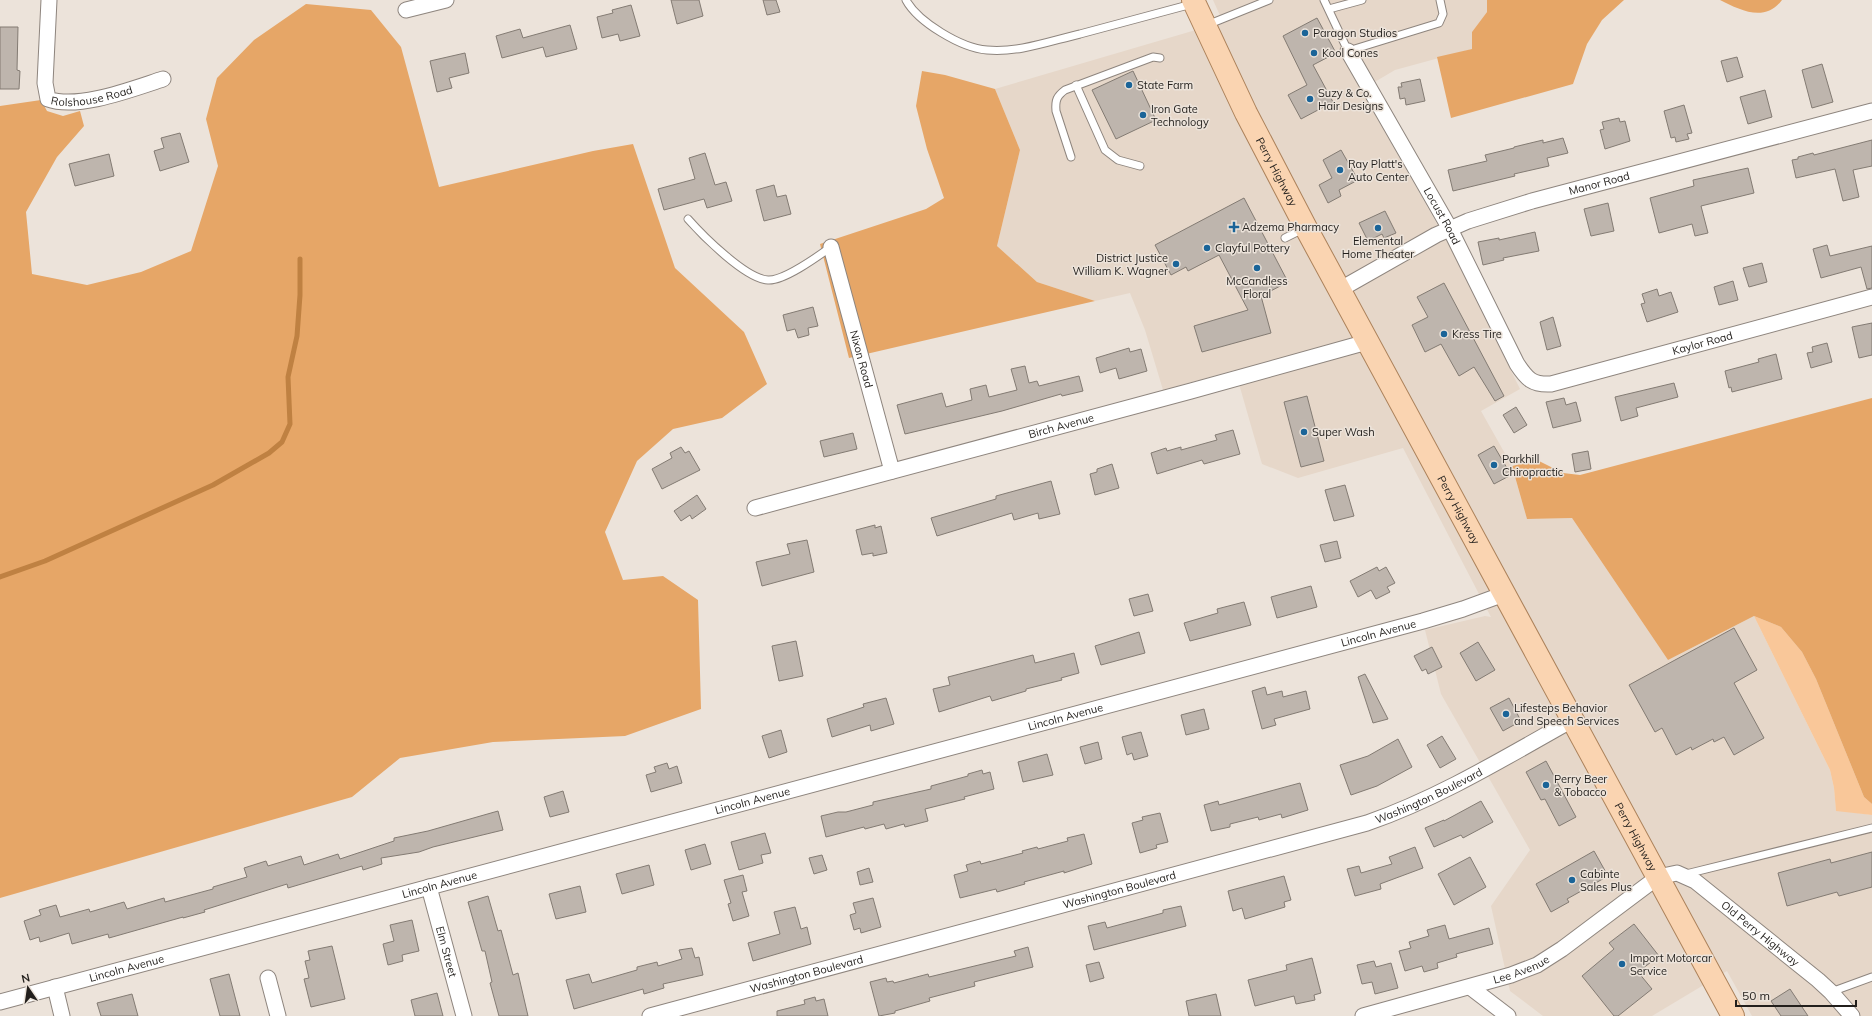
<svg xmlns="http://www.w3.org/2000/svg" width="1872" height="1016" viewBox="0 0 1872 1016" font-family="Mulish,sans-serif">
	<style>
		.built { fill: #e6d7c9 }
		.green { fill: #f9c799 }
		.forest { fill: #e6a667 }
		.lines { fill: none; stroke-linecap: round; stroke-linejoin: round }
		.stream { stroke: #bf8142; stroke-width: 5 }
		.building { fill: #beb5ad; stroke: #837b73 }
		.lane-casing { stroke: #8e857e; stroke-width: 9 }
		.street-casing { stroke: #8e857e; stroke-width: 17 }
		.primary-casing { stroke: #ac825b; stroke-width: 24 }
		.lane { stroke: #fff; stroke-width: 7 }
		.street { stroke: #fff; stroke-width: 15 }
		.primary { stroke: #fad4b1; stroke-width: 22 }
		.poi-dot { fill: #1a6498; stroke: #ece3da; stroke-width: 1.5 }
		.labels { text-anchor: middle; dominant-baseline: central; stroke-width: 3; stroke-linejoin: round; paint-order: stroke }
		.poi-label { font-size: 11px; fill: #221f1c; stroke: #ece3da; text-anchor: start }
		.street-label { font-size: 11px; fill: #221f1c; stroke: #ece3da }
	</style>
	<rect width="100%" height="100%" fill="#ece3da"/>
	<path class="built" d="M1213,0H1487V12L1472,32V49L1395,70L1361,90L1450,247L1520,389L1481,411L1512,466L1527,519L1572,518L1668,660L1754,616L1830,770L1834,788L1836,810L1872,815V1016H1752L1727,971L1652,1016H1543L1510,991L1491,906L1530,850L1441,694L1425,630L1485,616L1491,617L1403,448L1298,478L1262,464L1235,370L1163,390L1145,330L1130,293L1095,301L1037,282L997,246L1020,150L995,89L1223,22Z"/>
	<path class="green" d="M1754,616L1781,627L1802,652L1816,679L1864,797L1872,804V815L1836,811L1834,788L1830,770Z"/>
	<g class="forest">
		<path d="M1487,0H1624L1602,20L1587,44L1573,84L1451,118L1437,57L1472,49V32L1487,12Z"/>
		<path d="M1720,0H1782C1765,23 1740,10 1720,0Z"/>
		<path d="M306,4L371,10L401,47L439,187L593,151L633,144L675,268L744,332L767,384L722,418L673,429L637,461L605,532L623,580L663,576L698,600L701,709L625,736L493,742L400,758L352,797L0,898V106L41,100L47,111L63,116L80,111L84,126L57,157L26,212L32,274L87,285L141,272L191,251L218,166L206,119L217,78L254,40Z"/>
		<path d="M922,71L945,75L995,89L1020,150L997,246L1037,282L1095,301L849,358L820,244L926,209L944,198L927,149L916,106Z"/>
		<path d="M1872,398V804L1864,797L1816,679L1802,652L1781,627L1754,616L1668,660L1572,518L1527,519L1512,466L1537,460L1563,473L1580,475Z"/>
	</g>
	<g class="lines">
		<path class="stream" d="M0,577L45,561L213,485L269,453L282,442L290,424L288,377L297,336L300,295V259"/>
	</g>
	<g class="building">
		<path d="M671,0H699L703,16L677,24Z"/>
		<path d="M763,0H776L780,12L767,15Z"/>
		<path d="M631,5L640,36L620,41L618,34L602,38L597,17L613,13L612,10Z"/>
		<path d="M1317,18L1336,53L1313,65L1333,102L1301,119L1288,95L1307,85L1283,36Z"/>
		<path d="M570,25L577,49L546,57L543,47L502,58L496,36L520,29L523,38Z"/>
		<path d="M0,27H18L17,70L20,71L19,89H0Z"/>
		<path d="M465,53L469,73L449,78L452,88L437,92L430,61Z"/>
		<path d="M1737,57L1743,77L1727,82L1721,61Z"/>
		<path d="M1822,64L1833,102L1812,108L1802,70Z"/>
		<path d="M1133,71L1156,120L1116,139L1092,90Z"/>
		<path d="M1420,79L1425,101L1406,105L1405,98L1400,99L1398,87H1402L1401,83Z"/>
		<path d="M1765,90L1772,117L1748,124L1740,97Z"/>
		<path d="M1684,105L1692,133L1687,134L1689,139L1676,142L1675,137L1671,138L1664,111Z"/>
		<path d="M1619,118L1620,122L1625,121L1630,141L1605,149L1600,130L1604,129L1602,122Z"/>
		<path d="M180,133L189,162L160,171L154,151L164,148L161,138Z"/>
		<path d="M1563,138L1568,153L1547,158L1549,166L1514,174L1515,176L1453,191L1448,170L1487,161L1485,155L1514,148V147L1543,140V143Z"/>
		<path d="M1872,140V166L1853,170L1859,197L1843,201L1835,169L1796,178L1792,160L1798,159V157L1813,153L1814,155Z"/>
		<path d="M1341,150L1358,180L1339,190L1341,196L1328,203L1319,185L1332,178L1323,160Z"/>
		<path d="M705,153L715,185L726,182L732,201L707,208L704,199L664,210L658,189L695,179L689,158Z"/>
		<path d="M109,154L114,176L75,186L69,164Z"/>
		<path d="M1748,168L1754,193L1701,206L1708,233L1695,236L1692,224L1659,233L1650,198L1694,186L1693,180Z"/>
		<path d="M774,185L777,197L786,195L791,214L764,221L756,190Z"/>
		<path d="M1244,198L1288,282L1261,296L1271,333L1202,352L1194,326L1248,310L1219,255L1188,271L1186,267L1171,275L1155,245Z"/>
		<path d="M1608,203L1614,231L1591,236L1584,209Z"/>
		<path d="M1385,211L1396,233L1384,238L1382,234L1368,241L1359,223Z"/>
		<path d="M1535,232L1539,251L1503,258L1504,260L1483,265L1478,242L1499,238V240Z"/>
		<path d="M1827,245L1830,256L1872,246V288L1867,289L1861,267L1821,278L1813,249Z"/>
		<path d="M1762,263L1767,282L1749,287L1743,268Z"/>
		<path d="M1733,281L1738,300L1719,305L1714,287Z"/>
		<path d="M1444,283L1504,396L1495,401L1474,367L1459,376L1441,344L1425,352L1412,325L1428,317L1417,297Z"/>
		<path d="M1657,289L1659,296L1671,292L1678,312L1647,322L1641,304L1645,303L1642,294Z"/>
		<path d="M813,307L818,326L808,328L809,335L798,338L795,329L787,331L783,315Z"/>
		<path d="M1553,317L1561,346L1547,350L1540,322Z"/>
		<path d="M1872,323V355L1859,358L1852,327Z"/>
		<path d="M1827,343L1832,362L1811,368L1807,353L1813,352L1812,347Z"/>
		<path d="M1129,348L1130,352L1141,349L1147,371L1119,379L1116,368L1100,373L1096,358Z"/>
		<path d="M1776,354L1782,379L1732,392L1731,387L1729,388L1725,371L1759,362L1758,359Z"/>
		<path d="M1025,366L1029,383L1037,381L1039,386L1079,376L1083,391L1062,396L1061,394L1002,411L905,434L897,405L942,393L946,407L972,400L970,389L986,385L989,397L1017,390L1011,369Z"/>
		<path d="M1674,383L1678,397L1636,408L1638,416L1621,421L1615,397Z"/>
		<path d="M1307,396L1324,461L1301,467L1284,402Z"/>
		<path d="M1564,398L1566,405L1576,402L1581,421L1553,428L1546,402Z"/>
		<path d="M1516,407L1527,425L1514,433L1503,415Z"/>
		<path d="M1233,430L1240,454L1204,464L1202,460L1157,474L1151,453L1166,448L1167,451L1181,447V450L1217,440L1215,435Z"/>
		<path d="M853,433L857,449L824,457L820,441Z"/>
		<path d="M1494,446L1511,475L1494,484L1478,455Z"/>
		<path d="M681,447L685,453L689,451L700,470L662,489L652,469L672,458L670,453Z"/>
		<path d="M1588,451L1591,469L1575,472L1572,454Z"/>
		<path d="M1112,464L1119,488L1095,495L1090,474L1097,472V469Z"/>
		<path d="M1051,481L1060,514L1039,519L1038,513L1014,520L1012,513L937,536L931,518L996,499V496Z"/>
		<path d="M1345,485L1354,516L1334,521L1325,490Z"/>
		<path d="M697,495L706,509L692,519L690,515L681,521L674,511Z"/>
		<path d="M875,525V528L881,526L887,553L873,556V553L862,555L856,530Z"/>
		<path d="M807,540L814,572L762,586L756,562L790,554L787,544Z"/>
		<path d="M1337,541L1341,558L1325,562L1320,545Z"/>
		<path d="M1377,567L1379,571L1386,567L1395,583L1387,587L1390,592L1376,599L1371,590L1358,597L1350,581Z"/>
		<path d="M1311,586L1317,607L1277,618L1271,597Z"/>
		<path d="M1148,594L1153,611L1134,616L1129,599Z"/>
		<path d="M1244,602L1251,625L1190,641L1184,623L1218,613L1217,609Z"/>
		<path d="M1734,628L1757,670L1734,683L1764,738L1734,755L1724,737L1714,742L1713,739L1692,750L1691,747L1676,755L1662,728L1655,732L1629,685Z"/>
		<path d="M1139,632L1145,653L1101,665L1095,646Z"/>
		<path d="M796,641L803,676L779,681L772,646Z"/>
		<path d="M1478,642L1495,670L1476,681L1460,653Z"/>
		<path d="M1432,647L1442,667L1428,674L1426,669L1422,671L1414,656Z"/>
		<path d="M1074,653L1079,673L1061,678L1062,680L1026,689V691L992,701L990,696L939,712L933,689L950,685L948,677L1033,655L1035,663Z"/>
		<path d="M1365,674L1388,719L1373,723L1358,677Z"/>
		<path d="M1265,687L1267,695L1282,691L1283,697L1306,691L1310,709L1274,719L1276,725L1262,729L1252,691Z"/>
		<path d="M886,698L894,724L871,731L870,725L832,737L827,719L864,707L863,704Z"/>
		<path d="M1509,698L1521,721L1503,731L1490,708Z"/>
		<path d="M1204,709L1209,729L1186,735L1181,715Z"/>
		<path d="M781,730L787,752L769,758L762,736Z"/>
		<path d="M1141,732L1148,756L1134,760L1132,753L1127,755L1122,737Z"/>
		<path d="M1442,736L1456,759L1440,768L1427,745Z"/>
		<path d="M1398,739L1412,767L1377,786L1351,795L1340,765L1368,756Z"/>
		<path d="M1098,742L1102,759L1085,764L1080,747Z"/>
		<path d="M1047,754L1053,775L1023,782L1018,762Z"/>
		<path d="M1546,761L1576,817L1559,826L1545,799L1541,800L1526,772Z"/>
		<path d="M667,763L669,769L677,766L682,783L651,792L646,775L656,772L654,767Z"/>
		<path d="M982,770L983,774L990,772L994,789L964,797L965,799L925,809L928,821L905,827L904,824L886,829L884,824L865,829L864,827L826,837L821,816L838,812H846L873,805V802L931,789V786L968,776V774Z"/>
		<path d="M1300,783L1308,810L1282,818L1281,814L1259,820L1258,817L1230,824V827L1211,831L1204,805L1218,801L1219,805Z"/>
		<path d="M563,791L569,812L550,817L544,797Z"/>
		<path d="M1481,801L1493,822L1463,838L1461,835L1434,847L1425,828L1444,820V821Z"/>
		<path d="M498,811L503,830L433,847L419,852L381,858L382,864L363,870L362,866L288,888L287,884L204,910L205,912L183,918V917L109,938L108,934L72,944L69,933L40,942L39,937L30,940L24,921L41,915L39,910L56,905L60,917L89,909L90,912L124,902L127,909L164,898L165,902L213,889V887L247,877L244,868L266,861L268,866L301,856L304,865L338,854L340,859L394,841V838L428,831Z"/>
		<path d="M1160,813L1168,842L1156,845L1157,848L1140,853L1132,823L1143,820L1142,817Z"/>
		<path d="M765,833L771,853L761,855L763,863L739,870L731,842Z"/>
		<path d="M1084,834L1092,864L1064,873V871L1024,882L1025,884L997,892L996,889L960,898L954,875L968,871L966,865L980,861L981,864L1023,853L1022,851L1037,847L1038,849L1068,841L1067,838Z"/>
		<path d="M705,844L711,864L691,870L685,850Z"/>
		<path d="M1415,847L1423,868L1380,884L1381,889L1355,896L1347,869L1359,866L1361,873L1392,864L1389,857Z"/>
		<path d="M1594,851L1608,876L1567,899L1569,902L1551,912L1536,884Z"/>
		<path d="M1872,852V887L1839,896L1837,892L1787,906L1778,873L1830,859L1831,863Z"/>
		<path d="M822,855L827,870L814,874L809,858Z"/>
		<path d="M1470,857L1486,887L1454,905L1438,874Z"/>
		<path d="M649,865L654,885L622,894L616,874Z"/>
		<path d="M869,868L873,882L860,885L857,872Z"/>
		<path d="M743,875L747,891L742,892L749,916L733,921L728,904L731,903L724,880Z"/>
		<path d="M1284,876L1291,900L1284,902L1285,907L1245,919L1242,908L1233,911L1228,891Z"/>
		<path d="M580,886L586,912L556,919L549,894Z"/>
		<path d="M488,896L498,931L501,930L513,975L518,973L528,1016H499L490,983L492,982L485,951H482L468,902Z"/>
		<path d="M873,898L881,927L861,933L860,928L854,930L850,915L856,913L853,903Z"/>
		<path d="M1181,906L1186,926L1094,950L1088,926L1105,922L1107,928L1163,913V910Z"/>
		<path d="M795,907L801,929L807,927L811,944L753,961L748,943L780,934L774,912Z"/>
		<path d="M412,920L419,951L402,955L403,961L388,965L383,944L394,941L390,925Z"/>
		<path d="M1634,924L1659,956L1638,972L1652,989L1618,1016H1614L1582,976L1614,949L1609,943Z"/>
		<path d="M1445,925L1449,939L1489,928L1493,944L1456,954L1457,957L1437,963L1438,968L1424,972L1422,966L1405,971L1399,951L1411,948L1409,942L1429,936L1427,930Z"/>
		<path d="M332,946L345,999L311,1007L304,979L309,978L305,961L310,960L308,951Z"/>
		<path d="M1028,947L1033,967L974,982L975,986L929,998L930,1001L895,1011V1013L879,1016L870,982L886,978L887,982L893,981L894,983L928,974L929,977L1016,956L1014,951Z"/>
		<path d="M692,948L695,958L699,957L703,975L663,984L664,988L644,994L643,989L574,1009L566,980L589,974L592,983L637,970V967L657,962L658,966L682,959L679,950Z"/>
		<path d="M1312,958L1321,993L1314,995L1315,1000L1296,1004L1294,996L1255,1006L1248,980L1287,970L1286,965Z"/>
		<path d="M1374,961L1376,967L1391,963L1398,988L1375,994L1372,982L1362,984L1357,965Z"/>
		<path d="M1099,962L1104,978L1090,982L1086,965Z"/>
		<path d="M229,974L240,1016H220L210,979Z"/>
		<path d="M1790,989L1808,1016H1781L1771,1001Z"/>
		<path d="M437,993L443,1016H415L411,1000Z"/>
		<path d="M132,994L138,1016H101L97,1003Z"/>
		<path d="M1216,994L1221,1016H1189L1186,1001Z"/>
		<path d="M815,997L816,1001L824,999L828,1016H777V1011L805,1004L804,1000Z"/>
	</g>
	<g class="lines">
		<defs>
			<g id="lane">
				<path d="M906,0C918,22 961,48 987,50C1018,53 1050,41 1080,34C1117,24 1155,14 1192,4"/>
				<path d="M1324,0L1348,51L1439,23L1443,14L1440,0"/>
				<path d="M1329,9L1362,0"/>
				<path d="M1207,25L1269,0"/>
				<path d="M1076,85L1105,150L1118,160L1140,166"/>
				<path d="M1071,157L1056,111C1055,100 1057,96 1065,90L1153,57L1160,58"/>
				<path d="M688,219C703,236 746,279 768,280C784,281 817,257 831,247"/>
				<path d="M1285,238L1303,229"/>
				<path d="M1686,874L1872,828"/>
				<path d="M1831,992L1872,977"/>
			</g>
			<g id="street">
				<path id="s1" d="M49,0L45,83L48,99C78,110 132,89 163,79"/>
				<path d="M406,10L446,0"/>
				<path id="s2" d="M1348,51L1449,227L1517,364C1527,379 1532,385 1551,384L1872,297"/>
				<path id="s3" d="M831,247L892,471"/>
				<path id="s4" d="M1339,290L1436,235L1468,221L1532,201L1872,111"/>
				<path id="s5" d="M755,508L1191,391L1367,342"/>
				<path id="s6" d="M429,887L464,1016"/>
				<path d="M268,978L278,1016"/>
				<path d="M55,987L62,1016"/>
				<path d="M1470,987L1508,1016"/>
				<path id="s7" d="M0,1002L1423,621L1463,609L1504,594"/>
				<path id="s8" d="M650,1016L1367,823C1439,798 1506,757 1572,720"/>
				<path id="s9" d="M1363,1016L1511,975L1537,965L1562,949L1658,877L1677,873L1695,881L1818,980L1831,992L1852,1016"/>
			</g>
			<g id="primary">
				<path id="s10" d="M1193,0L1246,113L1306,228L1733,1016"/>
			</g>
		</defs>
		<use href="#lane" class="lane-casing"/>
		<use href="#street" class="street-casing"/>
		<use href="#primary" class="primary-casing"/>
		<use href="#lane" class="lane"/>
		<use href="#street" class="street"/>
		<use href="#primary" class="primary"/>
	</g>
	<g class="poi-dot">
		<circle cx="1305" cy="33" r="4"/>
		<circle cx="1314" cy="53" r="4"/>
		<circle cx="1129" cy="85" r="4"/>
		<circle cx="1310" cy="99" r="4"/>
		<circle cx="1143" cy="115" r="4"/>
		<circle cx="1340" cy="170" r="4"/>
		<path d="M1232 221h4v4h4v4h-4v4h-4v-4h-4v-4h4z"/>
		<circle cx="1378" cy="228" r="4"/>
		<circle cx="1207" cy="248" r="4"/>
		<circle cx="1176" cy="264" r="4"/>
		<circle cx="1257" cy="268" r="4"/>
		<circle cx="1444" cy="334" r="4"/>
		<circle cx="1304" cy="432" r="4"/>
		<circle cx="1494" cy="465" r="4"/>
		<circle cx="1506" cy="714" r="4"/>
		<circle cx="1546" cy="785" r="4"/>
		<circle cx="1572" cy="880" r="4"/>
		<circle cx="1622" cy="964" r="4"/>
	</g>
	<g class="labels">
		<g class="poi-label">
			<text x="1313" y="33">Paragon Studios</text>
			<text x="1322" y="53">Kool Cones</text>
			<text x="1137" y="85">State Farm</text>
			<text x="1318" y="93">Suzy &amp; Co.<tspan x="1318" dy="13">Hair Designs</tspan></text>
			<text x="1151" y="109">Iron Gate<tspan x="1151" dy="13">Technology</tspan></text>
			<text x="1348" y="164">Ray Platt's<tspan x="1348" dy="13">Auto Center</tspan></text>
			<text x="1242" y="227">Adzema Pharmacy</text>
			<text x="1378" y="241" text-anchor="middle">Elemental<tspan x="1378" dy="13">Home Theater</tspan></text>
			<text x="1215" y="248">Clayful Pottery</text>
			<text x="1168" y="258" text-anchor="end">District Justice<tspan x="1168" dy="13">William K. Wagner</tspan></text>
			<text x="1257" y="281" text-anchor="middle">McCandless<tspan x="1257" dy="13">Floral</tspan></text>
			<text x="1452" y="334">Kress Tire</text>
			<text x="1312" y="432">Super Wash</text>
			<text x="1502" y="459">Parkhill<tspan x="1502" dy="13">Chiropractic</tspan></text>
			<text x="1514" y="708">Lifesteps Behavior<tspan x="1514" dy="13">and Speech Services</tspan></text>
			<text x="1554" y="779">Perry Beer<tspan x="1554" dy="13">&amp; Tobacco</tspan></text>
			<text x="1580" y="874">Cabinte<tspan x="1580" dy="13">Sales Plus</tspan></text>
			<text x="1630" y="958">Import Motorcar<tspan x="1630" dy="13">Service</tspan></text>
		</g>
		<g class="street-label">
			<text stroke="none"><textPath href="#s1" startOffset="144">Rolshouse Road</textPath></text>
			<text stroke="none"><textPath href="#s10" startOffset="191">Perry Highway</textPath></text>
			<text stroke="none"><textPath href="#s4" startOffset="283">Manor Road</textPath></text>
			<text stroke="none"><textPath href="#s2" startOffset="190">Locust Road</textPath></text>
			<text stroke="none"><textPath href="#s2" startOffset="555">Kaylor Road</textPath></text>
			<text stroke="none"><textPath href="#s3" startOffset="116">Nixon Road</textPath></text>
			<text stroke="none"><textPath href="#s5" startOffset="317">Birch Avenue</textPath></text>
			<text stroke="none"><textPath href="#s10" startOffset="575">Perry Highway</textPath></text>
			<text stroke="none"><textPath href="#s7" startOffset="1427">Lincoln Avenue</textPath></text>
			<text stroke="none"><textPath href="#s7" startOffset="1103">Lincoln Avenue</textPath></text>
			<text stroke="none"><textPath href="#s8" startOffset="810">Washington Boulevard</textPath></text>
			<text stroke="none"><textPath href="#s7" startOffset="779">Lincoln Avenue</textPath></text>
			<text stroke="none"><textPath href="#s10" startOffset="947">Perry Highway</textPath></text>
			<text stroke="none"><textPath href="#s7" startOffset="455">Lincoln Avenue</textPath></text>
			<text stroke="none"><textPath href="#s8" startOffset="486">Washington Boulevard</textPath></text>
			<text stroke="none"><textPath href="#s9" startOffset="454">Old Perry Highway</textPath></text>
			<text stroke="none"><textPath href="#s6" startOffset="67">Elm Street</textPath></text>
			<text stroke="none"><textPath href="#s7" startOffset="131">Lincoln Avenue</textPath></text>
			<text stroke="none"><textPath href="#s9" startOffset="165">Lee Avenue</textPath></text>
			<text stroke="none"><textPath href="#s8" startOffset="162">Washington Boulevard</textPath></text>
		</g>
	</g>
	<g transform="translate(28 988) rotate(347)" stroke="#ece3da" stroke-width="3" paint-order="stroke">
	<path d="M0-3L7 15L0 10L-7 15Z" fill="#221f1c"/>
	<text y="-6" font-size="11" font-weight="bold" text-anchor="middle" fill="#221f1c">N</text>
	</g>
	<path d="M1736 1000v6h120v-6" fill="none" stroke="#221f1c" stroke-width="2"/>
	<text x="1742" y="1000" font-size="12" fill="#221f1c" stroke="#ece3da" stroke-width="3" paint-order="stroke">50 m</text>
</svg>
